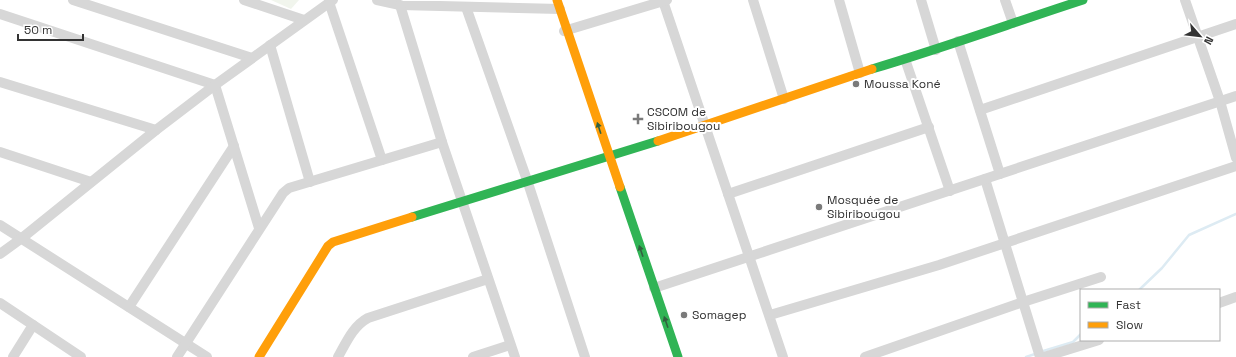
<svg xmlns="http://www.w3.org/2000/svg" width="1236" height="357" viewBox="0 0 1236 357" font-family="'Space Grotesk',sans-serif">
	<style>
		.garden { fill: #f1f5ed }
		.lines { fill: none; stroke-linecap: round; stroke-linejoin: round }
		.stream { stroke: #ddebf3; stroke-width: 2.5 }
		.street { stroke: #d7d7d7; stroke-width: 10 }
		.fast { stroke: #30b455; stroke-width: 9 }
		.slow { stroke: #ff9f0a; stroke-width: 9 }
		.oneway { fill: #32603f }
		.poi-dot { fill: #7a7a7a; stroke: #fff; stroke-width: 1.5 }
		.labels { text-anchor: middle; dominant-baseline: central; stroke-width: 4; stroke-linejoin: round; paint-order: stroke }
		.poi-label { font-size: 12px; fill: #333; stroke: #fff; text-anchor: start }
	</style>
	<rect width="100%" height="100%" fill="#fff"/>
	<path class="garden" d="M271,0H299L291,9Z"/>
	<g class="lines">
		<g class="stream">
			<path d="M1139,290L1162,268L1189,235L1236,214"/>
			<path d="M1040,352L1073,342L1081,334"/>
			<path d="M1026,357L1035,354"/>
		</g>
		<g class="street">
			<path d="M73,0L252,58"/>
			<path d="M244,0L304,20"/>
			<path d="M377,0L400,5L560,9"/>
			<path d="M753,0L784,99"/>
			<path d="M839,0L860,73"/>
			<path d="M921,0L936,50"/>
			<path d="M1005,0L1013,23"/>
			<path d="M1185,0L1220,101L1236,158"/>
			<path d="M663,1L783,357"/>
			<path d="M329,2L382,160"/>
			<path d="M400,5L442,142L515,357"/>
			<path d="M466,7L527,180L585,357"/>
			<path d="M0,14L215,85"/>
			<path d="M564,31L667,0"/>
			<path d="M958,41L1000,174"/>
			<path d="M270,45L310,182"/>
			<path d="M905,59L950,191"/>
			<path d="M0,82L156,130"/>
			<path d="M215,85L259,228"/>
			<path d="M980,110L1236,24"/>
			<path d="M0,152L91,182"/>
			<path d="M985,179L1040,357"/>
			<path d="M728,194L929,127"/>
			<path d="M0,225L207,357"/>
			<path d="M0,254L22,238L156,130L215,85L333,0"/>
			<path d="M654,288L1236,96"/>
			<path d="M0,303L81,357"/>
			<path d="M1219,303L1236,297"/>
			<path d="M129,307L234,146"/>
			<path d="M770,315L939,265L1236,166"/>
			<path d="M13,357L33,325"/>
			<path d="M177,357L283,193L289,188L442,142"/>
			<path d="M338,357C346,343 353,326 368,318L488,279"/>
			<path d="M473,357L510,345"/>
			<path d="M865,357L1023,302L1101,277"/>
			<path d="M1044,357L1099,340"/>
		</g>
		<g class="fast">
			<path d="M872,69C943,48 1012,23 1083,0"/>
			<path d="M620,187L678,357"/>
			<path d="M412,217L658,141"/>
		</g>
		<g class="slow">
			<path d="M557,0L620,187"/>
			<path d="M658,141L872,69"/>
			<path d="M259,357L328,246L333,242L412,217"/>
		</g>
	</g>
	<defs><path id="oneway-solid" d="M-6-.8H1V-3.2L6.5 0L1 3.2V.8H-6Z"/></defs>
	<g class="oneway">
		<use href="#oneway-solid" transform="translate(599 128) rotate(-108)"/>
		<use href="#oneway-solid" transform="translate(641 251) rotate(-109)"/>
		<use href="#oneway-solid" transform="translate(666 322) rotate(-109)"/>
	</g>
	<g class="poi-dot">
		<circle cx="856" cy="84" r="4"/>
		<path d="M636 113h4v4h4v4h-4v4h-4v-4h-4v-4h4z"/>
		<circle cx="819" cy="207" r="4"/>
		<circle cx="684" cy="315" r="4"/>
	</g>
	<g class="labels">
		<g class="poi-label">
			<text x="864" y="84">Moussa Koné</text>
			<text x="647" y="112">CSCOM de<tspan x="647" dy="14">Sibiribougou</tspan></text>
			<text x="827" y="200">Mosquée de<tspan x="827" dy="14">Sibiribougou</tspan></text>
			<text x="692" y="315">Somagep</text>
		</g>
	</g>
	<rect x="1080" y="289" width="140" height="52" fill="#ffffff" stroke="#adadad"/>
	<rect x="1088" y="302" width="20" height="6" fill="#30b455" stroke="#adadad"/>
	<text x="1116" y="309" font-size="12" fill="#333333">Fast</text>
	<rect x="1088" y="322" width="20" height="6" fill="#ff9f0a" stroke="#adadad"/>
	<text x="1116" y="329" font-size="12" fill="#333333">Slow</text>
	<g transform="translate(1200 36) rotate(118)" stroke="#ffffff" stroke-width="3" paint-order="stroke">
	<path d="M0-3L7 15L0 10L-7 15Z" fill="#333333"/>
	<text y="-6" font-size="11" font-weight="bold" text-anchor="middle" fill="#333333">N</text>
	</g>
	<path d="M18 34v6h65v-6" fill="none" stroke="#333333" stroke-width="2"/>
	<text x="24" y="34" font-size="12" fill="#333333" stroke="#ffffff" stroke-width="3" paint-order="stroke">50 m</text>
</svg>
